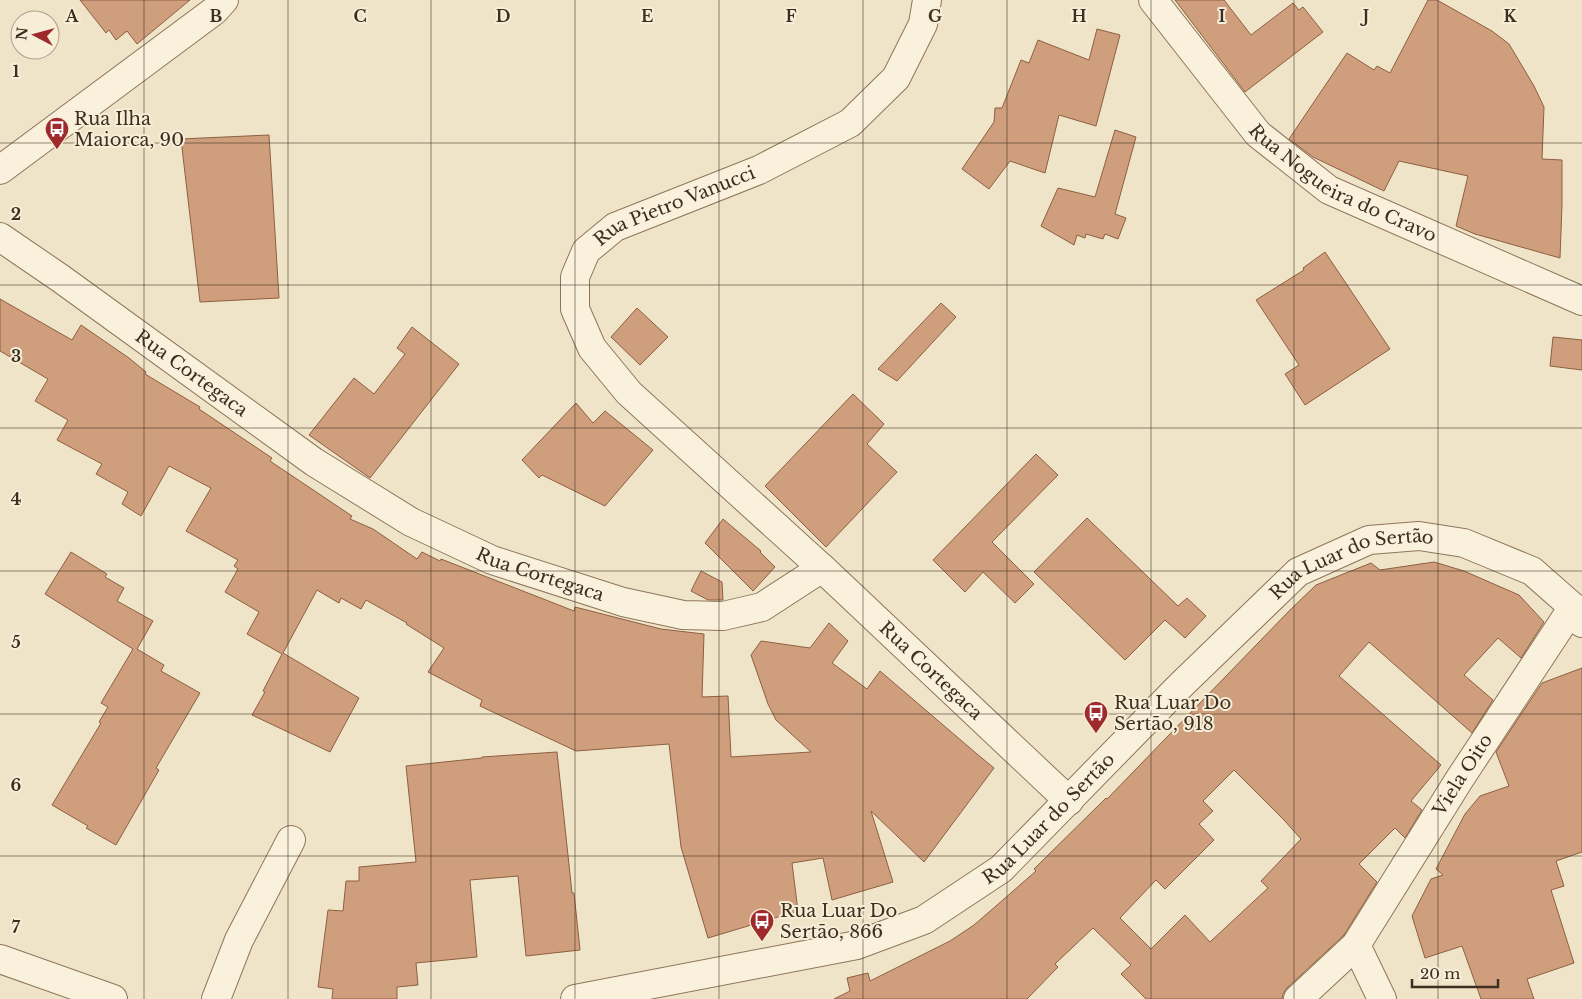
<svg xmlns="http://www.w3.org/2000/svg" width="1582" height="999" viewBox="0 0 1582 999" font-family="'Libre Baskerville',serif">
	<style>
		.building { fill: #cf9f7d; stroke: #8d5f41; fill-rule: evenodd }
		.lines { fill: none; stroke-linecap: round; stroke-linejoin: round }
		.minor-casing { stroke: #8d765c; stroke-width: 30 }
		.minor { stroke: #faf1dc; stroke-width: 28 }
		.grid { fill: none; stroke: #3d2e20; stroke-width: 1; stroke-opacity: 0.55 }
		.labels { text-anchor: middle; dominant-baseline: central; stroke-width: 4; stroke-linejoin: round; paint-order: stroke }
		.poi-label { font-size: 18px; fill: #3d2e20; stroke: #f7eed8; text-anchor: start }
		.street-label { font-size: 18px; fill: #3d2e20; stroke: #f7eed8 }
		.grid-label { font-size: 16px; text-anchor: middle; font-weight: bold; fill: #3d2e20; stroke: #f7eed8; stroke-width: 4; stroke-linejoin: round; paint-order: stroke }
	</style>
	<rect width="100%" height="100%" fill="#f0e4c8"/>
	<g class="building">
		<path d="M80,0H190L137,44L127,31L116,40L109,30L106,33Z"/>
		<path d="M1175,0H1224L1251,35L1293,3L1299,10L1303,7L1323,32L1245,92Z"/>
		<path d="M1428,0H1437L1492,31L1509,44L1534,86L1544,107L1542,159L1562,160V205L1560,258L1475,234L1456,226L1468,176L1399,161L1384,191L1313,157L1289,139L1347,53L1374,70L1377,66L1390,73Z"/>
		<path d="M1097,29L1120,35L1096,126L1059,115L1045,173L1010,161L989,189L962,169L994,122L995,108H1002L1021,60L1029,63L1038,40L1089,60Z"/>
		<path d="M1115,130L1136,137L1115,214L1126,218L1118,239L1105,234L1103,239L1086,234L1085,238L1077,235L1074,245L1041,226L1058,188L1095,197Z"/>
		<path d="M269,135L279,298L200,302L181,139Z"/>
		<path d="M1325,252L1390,349L1305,405L1285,374L1299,365L1256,300L1304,270L1303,268Z"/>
		<path d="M0,299L72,340L81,325L129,358L146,372L145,374L200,407L199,409L272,458L270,461L352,516L350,519L373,529L417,559L422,552L440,561L441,559L574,611L575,607L661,629L704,634L702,697L728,696L731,757L811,752L776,720L768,704L751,655L761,641L810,648L829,623L848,641L832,663L867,689L880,671L977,754L994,768L924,862L871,811L893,882L832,900L823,858L792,863L798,911L708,938L681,847L669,744L576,751L480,706L482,700L428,672L444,648L406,624L407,623L366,600L361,609L341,598L339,603L317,590L283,653L359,698L330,752L252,715L265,692L263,691L282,654L247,634L259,612L225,592L238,569L234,566L238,560L186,531L211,488L169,466L141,516L122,504L128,492L96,474L102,464L57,440L68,420L35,401L48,379L0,351Z"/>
		<path d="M941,303L956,317L897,381L878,369Z"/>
		<path d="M637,308L668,337L640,365L611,337Z"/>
		<path d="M412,327L459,364L370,478L309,435L354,378L374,394L405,354L397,348Z"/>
		<path d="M1553,337L1582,340V370L1550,366Z"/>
		<path d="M853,394L884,424L867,444L897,472L826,547L765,486Z"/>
		<path d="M576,403L593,423L605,411L653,450L605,506L542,475L539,478L522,460Z"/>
		<path d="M1036,454L1058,475L992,542L1034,584L1015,603L983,572L965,592L933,560Z"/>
		<path d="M1087,518L1178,606L1187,598L1206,616L1185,638L1165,620L1125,660L1034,572Z"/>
		<path d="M723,519L761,551L760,552L775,567L753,591L705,543Z"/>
		<path d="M71,552L107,574L105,577L124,588L117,601L153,621L137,649L164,665L161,671L200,693L156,768L159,770L116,845L86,828L88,826L52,805L101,723L99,722L108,707L101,703L133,649L45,594Z"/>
		<path d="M1434,562L1464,571L1519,595L1544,622L1521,658L1498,638L1464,675L1493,700L1472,733L1369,642L1339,676L1441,765L1411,801L1422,810L1405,838L1395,828L1359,864L1377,882L1344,935L1287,988L1283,994L1282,999H1146L1121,974L1131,965L1093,928L1055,964L1058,967L1027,999H834L850,991L847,978L868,973L870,981L950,941L974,925L996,906L1036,871L1034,869L1106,798L1107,799L1290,610L1316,585L1371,563L1380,570ZM1234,770L1283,819L1301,839L1261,881L1268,888L1210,942L1185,915L1151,949L1120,918L1156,880L1165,889L1214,840L1199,824L1213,811L1203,801Z"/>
		<path d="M701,571L722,582L723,600H708L691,591Z"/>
		<path d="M1582,668V852L1556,861L1564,886L1551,890L1574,963L1527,979L1534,999H1481L1462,946L1425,958L1412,916L1431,879L1443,875L1436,869L1465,814L1480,796L1509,786L1496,752L1542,683Z"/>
		<path d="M557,752L572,893H574L580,950L526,956L518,876L470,880L477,957L416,963L418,985L397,987V999H332L333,989L318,987L328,910L343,911L346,881H359V867L416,862L406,766L482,758V757Z"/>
	</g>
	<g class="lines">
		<defs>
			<g id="minor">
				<path id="s1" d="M1153,0L1258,134L1329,190L1582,301"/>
				<path d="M0,170L214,11L224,0"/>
				<path id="s2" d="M0,237L60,278L314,462L411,522L492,560L623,602L683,615L723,616L762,607L822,568L1069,801"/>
				<path id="s3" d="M822,568L629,393L592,348L575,309V277L586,251L615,227L759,170L850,123L896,78L923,24L927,0"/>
				<path d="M1356,945L1382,999"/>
				<path d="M0,959L113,999"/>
				<path d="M216,999L239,940L291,840"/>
				<path id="s4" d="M575,999L857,945L924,920L1001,869L1180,686L1298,572L1369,540L1419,536L1464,543L1532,571L1573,607L1582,623"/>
				<path id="s5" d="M1298,999L1356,945L1459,780L1573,607"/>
			</g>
		</defs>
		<use href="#minor" class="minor-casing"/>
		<use href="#minor" class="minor"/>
	</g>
	<path class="grid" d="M144,0V999M288,0V999M431,0V999M575,0V999M719,0V999M863,0V999M1007,0V999M1151,0V999M1294,0V999M1438,0V999M0,143H1582M0,285H1582M0,428H1582M0,571H1582M0,714H1582M0,856H1582"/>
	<defs>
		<symbol id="bus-pin" viewBox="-11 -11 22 30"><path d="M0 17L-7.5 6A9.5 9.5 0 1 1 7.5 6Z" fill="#9e2a2b" stroke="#f7eed8"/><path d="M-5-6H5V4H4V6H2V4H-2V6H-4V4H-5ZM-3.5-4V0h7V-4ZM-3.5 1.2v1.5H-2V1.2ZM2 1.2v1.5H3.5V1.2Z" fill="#fff"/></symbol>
	</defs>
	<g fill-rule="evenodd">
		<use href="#bus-pin" x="43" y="115" width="28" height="38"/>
		<use href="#bus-pin" x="1082" y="699" width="28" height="38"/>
		<use href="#bus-pin" x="748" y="907" width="28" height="38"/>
	</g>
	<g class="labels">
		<g class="poi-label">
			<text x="74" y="119">Rua Ilha<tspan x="74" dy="21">Maiorca, 90</tspan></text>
			<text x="1114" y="703">Rua Luar Do<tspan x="1114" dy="21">Sertão, 918</tspan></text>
			<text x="780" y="911">Rua Luar Do<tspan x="780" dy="21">Sertão, 866</tspan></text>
		</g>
		<g class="street-label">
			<text stroke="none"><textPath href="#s1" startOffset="269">Rua Nogueira do Cravo</textPath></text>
			<text stroke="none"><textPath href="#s3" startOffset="522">Rua Pietro Vanucci</textPath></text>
			<text stroke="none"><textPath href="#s2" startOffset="235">Rua Cortegaca</textPath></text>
			<text stroke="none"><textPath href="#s4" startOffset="925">Rua Luar do Sertão</textPath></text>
			<text stroke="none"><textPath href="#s2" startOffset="640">Rua Cortegaca</textPath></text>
			<text stroke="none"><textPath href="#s2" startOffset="1090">Rua Cortegaca</textPath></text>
			<text stroke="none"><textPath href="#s5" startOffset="280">Viela Oito</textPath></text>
			<text stroke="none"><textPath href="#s4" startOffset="520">Rua Luar do Sertão</textPath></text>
		</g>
	</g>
	<g class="grid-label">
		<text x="72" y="22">A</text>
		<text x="216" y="22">B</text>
		<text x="360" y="22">C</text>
		<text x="503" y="22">D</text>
		<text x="647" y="22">E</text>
		<text x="791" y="22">F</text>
		<text x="935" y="22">G</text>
		<text x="1079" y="22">H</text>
		<text x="1222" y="22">I</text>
		<text x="1366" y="22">J</text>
		<text x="1510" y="22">K</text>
		<text x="16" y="77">1</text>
		<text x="16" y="220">2</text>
		<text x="16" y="362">3</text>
		<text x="16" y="505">4</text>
		<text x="16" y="648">5</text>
		<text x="16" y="791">6</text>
		<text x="16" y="933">7</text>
	</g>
	<g transform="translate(35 35) rotate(276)"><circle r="24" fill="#f7eed8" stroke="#ada18e"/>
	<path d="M0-4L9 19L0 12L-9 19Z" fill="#9e2a2b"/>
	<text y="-8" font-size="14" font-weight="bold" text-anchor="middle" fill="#3d2e20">N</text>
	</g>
	<path d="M1412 979v8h86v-8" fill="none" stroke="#3d2e20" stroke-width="2.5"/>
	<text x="1420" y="979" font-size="15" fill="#3d2e20" stroke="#f7eed8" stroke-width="4" paint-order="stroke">20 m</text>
</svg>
